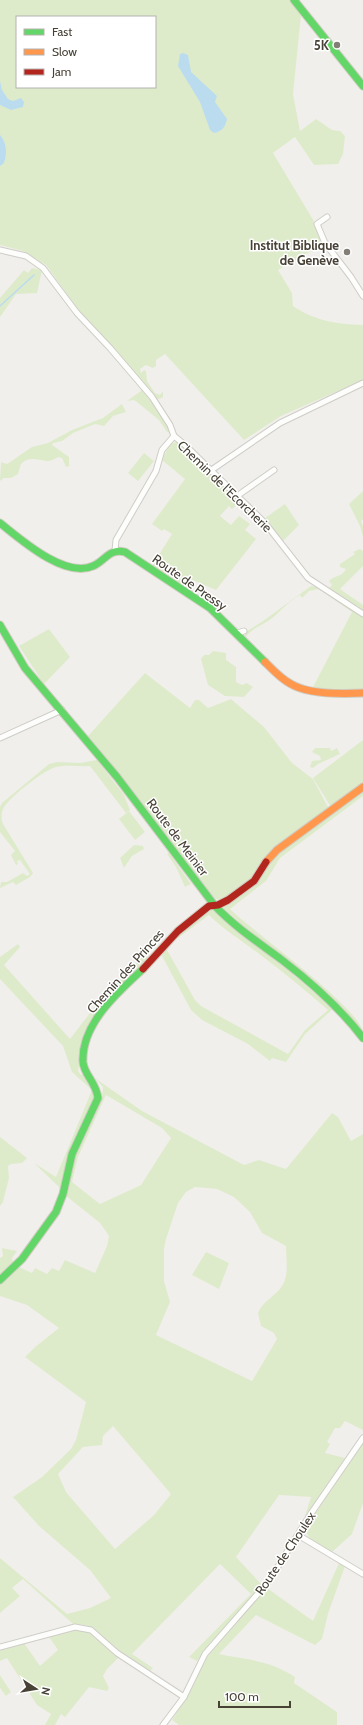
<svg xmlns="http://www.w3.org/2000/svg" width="363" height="1725" viewBox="0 0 363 1725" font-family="Cabin,sans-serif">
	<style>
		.green { fill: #deebcb; fill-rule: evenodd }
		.water { fill: #bbdbef }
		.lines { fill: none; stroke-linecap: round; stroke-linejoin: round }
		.stream { stroke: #bbdbef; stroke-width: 1.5 }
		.street-casing { stroke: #cfcdc8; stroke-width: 7 }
		.fast-casing { stroke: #d0ccc2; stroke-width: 9 }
		.slow-casing { stroke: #d0ccc2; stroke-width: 9 }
		.jam-casing { stroke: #d0ccc2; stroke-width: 9 }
		.street { stroke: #fdfdfc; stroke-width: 5 }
		.fast { stroke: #63d668; stroke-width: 7 }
		.slow { stroke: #ff974d; stroke-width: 7 }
		.jam { stroke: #b3261e; stroke-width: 7 }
		.poi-dot { fill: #827e75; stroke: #fff; stroke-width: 1.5 }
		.labels { text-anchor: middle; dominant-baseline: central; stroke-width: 3; stroke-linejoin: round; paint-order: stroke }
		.poi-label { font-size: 13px; font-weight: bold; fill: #474136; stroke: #fff; text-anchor: end }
		.street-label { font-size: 13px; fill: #474136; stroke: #fff }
	</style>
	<rect width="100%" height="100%" fill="#f1efeb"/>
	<g class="green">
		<path d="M0,0H289L301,15L293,94L300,131L316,119L332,130L340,131L345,136L343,154L338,164L314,165L295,137L273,153L315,223L323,244L278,270L292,293L293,306C315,321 337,324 363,325V380L281,416L244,440L165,354L156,360V366L153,368L146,365L140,369L141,373L144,370L146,371L147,381L155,393L160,395L163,391V397L157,400L113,347L82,315L46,265L23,251L0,245ZM17,17H155V87H17Z"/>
		<path d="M32,268L42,270L37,293L16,294L0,317V298L24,270L28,273Z"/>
		<path d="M141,387L165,421L170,433L167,432L159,420L137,402L134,400L127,401L141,391Z"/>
		<path d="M122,404L126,412L113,416L104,426L95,424L73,433L62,441L53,443L52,445L69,457V466L66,467L62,458L59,457C55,458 51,462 46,461C37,460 29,456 21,464L18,474L11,478H4L0,481L1,462L7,464L32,447L48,443L72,430L103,418Z"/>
		<path d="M177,442L185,448L240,502L232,509L229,506L220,516L231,525L239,516L250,524L245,530L256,539L216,590L188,578L179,584L152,566L172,534L164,529L162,531L152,524L185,479L162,460L170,444Z"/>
		<path d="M144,453L154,461L138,481L128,473Z"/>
		<path d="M363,491V519L361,521L363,526V537L360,526L349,504Z"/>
		<path d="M285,504L299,525L283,541L265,518Z"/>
		<path d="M360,549L363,551V566L340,589L363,605V611L328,589L332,585L329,581C335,575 342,577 346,569L340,567V564L355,554L353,552Z"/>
		<path d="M311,586L318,587L363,616V689L338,691L313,687L352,612L319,589L309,591L302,598L300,595C289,601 281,611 271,619C263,625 252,628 246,637L244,633L263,621Z"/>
		<path d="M49,629L70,657L44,684L19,646Z"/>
		<path d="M213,651L226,653V660L236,667V682L242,685L247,683L253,687L244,697L225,696L208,685L201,659L204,655H209Z"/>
		<path d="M145,673L190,708L195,700H199L208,708L231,699L264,727L292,763L313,779L329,809L272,853L253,879L224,900L216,899L205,888L126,782L88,736Z"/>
		<path d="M363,740V784L331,807L313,778Z"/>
		<path d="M315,748H330L331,751L337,748L340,754L318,764L313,768L310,767L312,761L321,760L320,756L312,752Z"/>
		<path d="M97,760L124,795L130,810L126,813L90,766C78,767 65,764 53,768C41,773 9,797 3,809C1,814 1,819 3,824L33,873L30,877L16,885L13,882L0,888L1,882H7L23,873L27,876L30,874L20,860L17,861L18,864L16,865L11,855L15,851L0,832V807L2,803L49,764L57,762L80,763Z"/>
		<path d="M363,791V796L280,858L266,881L230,909C251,930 363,1010 363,1033L223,908L280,852Z"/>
		<path d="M129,811L145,832L135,840L119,819Z"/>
		<path d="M134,845L143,846L144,849L132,856L124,868L120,858Z"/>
		<path d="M169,853L191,884L185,887L176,867L167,854Z"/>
		<path d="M209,909L215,911L227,923L266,951L333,1009L305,1034L286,1062L272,1058L270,1061L248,1044L202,1020L191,1010L162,956L166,948L195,1000L201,1006L288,1054L305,1030L328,1010C305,990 282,971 258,953C241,940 224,930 209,915L178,938L177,935Z"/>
		<path d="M18,944L20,947L4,965L70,1039L97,1004L145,954L149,961L116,992L82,1049L78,1071L81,1075L83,1074L96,1090C93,1109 81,1125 74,1142C67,1158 65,1174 62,1191L59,1187L34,1163L56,1177L92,1090L72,1072L63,1046L0,979V957Z"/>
		<path d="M95,1078L142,1111L244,1165L259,1160L286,1169L332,1113L338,1117L351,1141L363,1134V1430L345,1421L340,1428H335L327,1442L330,1444L325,1453L345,1458L307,1517L305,1516L311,1497L279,1495L236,1557L262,1585L203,1652L197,1661L189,1657L251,1594L220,1564L132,1654L153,1668L150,1671L120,1651L96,1631L86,1625L73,1624L23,1579L12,1588L20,1596L0,1613V1558L67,1614L90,1608L111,1598L90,1570L39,1526L13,1497L42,1477L71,1449L76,1440L86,1402L25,1357L35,1347L59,1328L27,1305L0,1296V1283L19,1267L32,1273L35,1268L47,1274L52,1268L59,1271L65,1260L95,1273L107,1246L109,1236L100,1223L65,1195C69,1179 72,1162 78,1147C86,1128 103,1108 103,1087ZM106,1095L162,1128L171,1138L141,1185L100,1204L72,1182L78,1157ZM195,1187L217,1189L234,1197L250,1212L262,1233L286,1246C286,1258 289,1274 283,1284C277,1296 263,1300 258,1313L261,1326L274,1333L277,1339L252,1381L156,1335L170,1302L164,1281V1249L166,1239L178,1203L186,1192ZM113,1426L171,1494L154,1515L115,1549L66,1492L58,1474L83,1447L102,1445L103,1436Z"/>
		<path d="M0,1137L27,1158L22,1163L11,1164L8,1166L9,1178L3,1202L0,1206Z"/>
		<path d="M2,1248L17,1251L12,1258L14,1266L0,1278V1258L3,1256Z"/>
		<path d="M206,1252L229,1263L219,1289L192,1275Z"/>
		<path d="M363,1442V1503L352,1534L331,1553C321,1546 304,1541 307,1526Z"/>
		<path d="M339,1563L345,1566L328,1614L322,1639L315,1645L256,1615L219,1654C248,1660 270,1660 295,1677L294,1683L337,1712V1725H179L172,1720L190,1692L207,1657L265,1590L267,1588L313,1621Z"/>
		<path d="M75,1629L88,1631L119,1657L107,1669L103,1676L109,1688L107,1691L89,1687L65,1717L61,1714L55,1725H45L51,1714L37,1705L7,1658L0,1661V1649L24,1643L40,1666L58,1650L49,1637Z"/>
		<path d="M0,1675L11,1692L6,1696L0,1688Z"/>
	</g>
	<g class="water">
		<path d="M183,53L188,55L191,72L217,96L215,102L227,119C225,127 223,131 214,133L210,130L200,102L178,66L180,54Z"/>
		<path d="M0,81L2,90L8,99L13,101L21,98L24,102L23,107L11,110L0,105Z"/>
		<path d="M0,135C7,143 7,153 4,163L0,166Z"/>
	</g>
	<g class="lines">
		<path class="stream" d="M0,306L34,275"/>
		<defs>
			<g id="street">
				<path d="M327,217L317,224L325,243L351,277L363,296"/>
				<path d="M0,250L26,256L43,268L77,313L110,348L152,397L170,425L174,436L185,445L265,523L308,578L363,614"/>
				<path d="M210,471L280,423L363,383"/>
				<path d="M237,496L274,470"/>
				<path d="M115,551L116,540L156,471L162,450L174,436"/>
				<path d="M237,633L244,631"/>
				<path d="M0,738L62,710"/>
				<path d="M298,1535L363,1574"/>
				<path d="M0,1647L75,1627L91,1630L117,1653L184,1697"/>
				<path d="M163,1725L184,1697L205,1654L269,1581L310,1515L363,1438"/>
			</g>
			<g id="fast">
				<path d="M294,0L363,86"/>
				<path d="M0,523C20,539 65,579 93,566C105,561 109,548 125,552L210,608L265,662"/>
				<path d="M0,625L25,668L117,777L215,906C235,927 259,943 282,960C312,983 340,1008 363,1038"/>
				<path d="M0,1280L22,1259L56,1212L63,1194L72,1154L98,1098C96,1082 84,1075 83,1062C81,1024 118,992 143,969"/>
			</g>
			<g id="slow">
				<path d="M265,662C273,670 281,679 291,684C309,695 343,694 363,693"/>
				<path d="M266,862L277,850L363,787"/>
			</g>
			<path id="jam" d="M143,969L178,931L209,906L218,905L228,900L254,881L266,862"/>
		</defs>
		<use href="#street" class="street-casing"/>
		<use href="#fast" class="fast-casing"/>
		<use href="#slow" class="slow-casing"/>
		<use href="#jam" class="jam-casing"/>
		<use href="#street" class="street"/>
		<use href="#fast" class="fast"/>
		<use href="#slow" class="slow"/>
		<use href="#jam" class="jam"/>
	</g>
	<g class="poi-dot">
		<circle cx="337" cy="45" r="4"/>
		<circle cx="347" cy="252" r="4"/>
	</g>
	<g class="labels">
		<g class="poi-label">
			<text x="329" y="45">5K</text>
			<text x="339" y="245">Institut Biblique<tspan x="339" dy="15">de Genève</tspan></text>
		</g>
		<g class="street-label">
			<text transform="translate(225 486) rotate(44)">Chemin de l'Ecorcherie</text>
			<text transform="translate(190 582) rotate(35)">Route de Pressy</text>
			<text transform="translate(178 837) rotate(53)">Route de Meinier</text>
			<text transform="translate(125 971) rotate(-48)">Chemin des Princes</text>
			<text transform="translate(285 1553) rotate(-56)">Route de Choulex</text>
		</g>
	</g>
	<rect x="16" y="16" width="140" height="72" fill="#ffffff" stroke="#b5b3af"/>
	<rect x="24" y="29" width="20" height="6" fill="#63d668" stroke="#b5b3af"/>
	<text x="52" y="36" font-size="12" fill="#474136">Fast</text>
	<rect x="24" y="49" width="20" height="6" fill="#ff974d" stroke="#b5b3af"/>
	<text x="52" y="56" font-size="12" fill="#474136">Slow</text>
	<rect x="24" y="69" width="20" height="6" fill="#b3261e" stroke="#b5b3af"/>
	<text x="52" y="76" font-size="12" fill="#474136">Jam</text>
	<g transform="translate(36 1689) rotate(102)" stroke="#ffffff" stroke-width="3" paint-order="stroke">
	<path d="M0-3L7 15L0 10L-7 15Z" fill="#474136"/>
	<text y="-6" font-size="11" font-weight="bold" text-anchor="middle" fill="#474136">N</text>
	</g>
	<path d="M219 1701v6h71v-6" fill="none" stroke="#474136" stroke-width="2"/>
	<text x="225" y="1701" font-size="12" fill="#474136" stroke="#ffffff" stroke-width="3" paint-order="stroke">100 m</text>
</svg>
